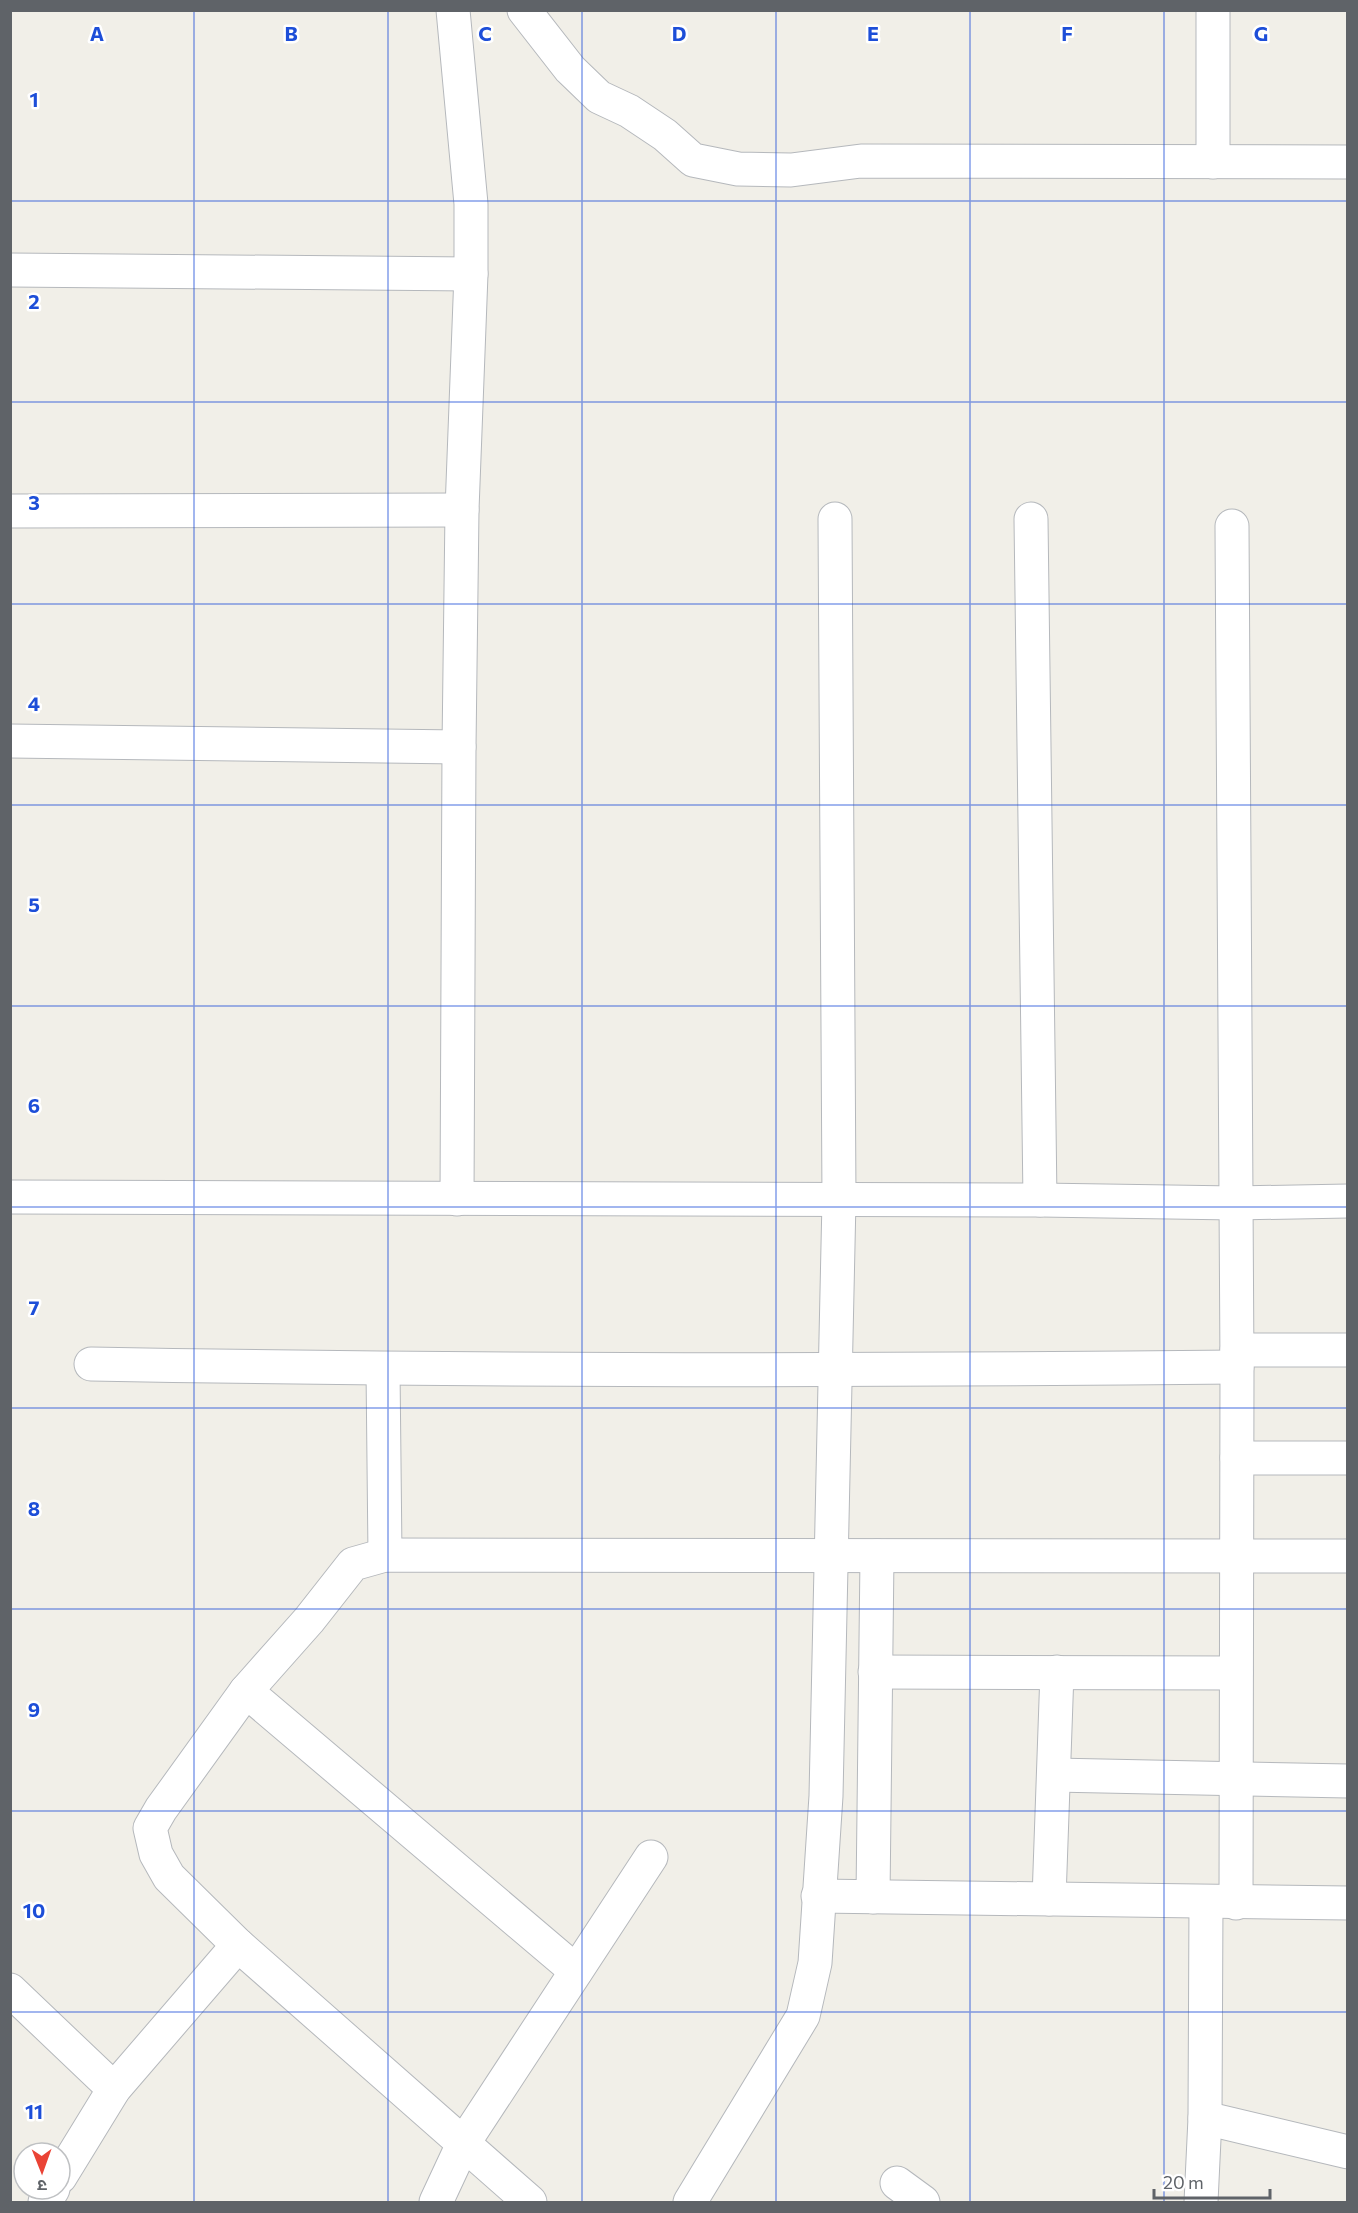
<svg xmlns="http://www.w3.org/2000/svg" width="1358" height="2213" viewBox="0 0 1358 2213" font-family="Commissioner,'Noto Sans Devanagari',sans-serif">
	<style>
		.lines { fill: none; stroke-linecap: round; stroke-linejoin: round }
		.minor-casing { stroke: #b5b8bc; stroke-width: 35 }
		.minor { stroke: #fff; stroke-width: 33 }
		.grid { fill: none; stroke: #1d4ed8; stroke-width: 1.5; stroke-opacity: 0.55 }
		.grid-label { font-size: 20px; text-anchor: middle; font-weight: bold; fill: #1d4ed8; stroke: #fff; stroke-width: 5; stroke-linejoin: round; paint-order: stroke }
	</style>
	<rect width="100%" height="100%" fill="#f1efe8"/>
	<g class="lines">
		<defs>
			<g id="minor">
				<path d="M453,10L471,204V274L462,510L459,747L457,1199"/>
				<path d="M524,10L570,69L599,97L629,111L665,135L693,160L738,169L791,170L861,161L1348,162"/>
				<path d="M1213,10V162"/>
				<path d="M10,270L471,274"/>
				<path d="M10,511L462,510"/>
				<path d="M1031,519L1040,1200"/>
				<path d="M1232,526L1237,1367L1236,1903"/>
				<path d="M10,741L459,747"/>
				<path d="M10,1197L1040,1200L1235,1203L1348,1201"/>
				<path d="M1237,1350H1348"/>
				<path d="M91,1364C473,1371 855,1371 1237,1367"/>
				<path d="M383,1369L385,1555"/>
				<path d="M1237,1458H1348"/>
				<path d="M875,1672L1236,1673"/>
				<path d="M246,1691L576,1971"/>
				<path d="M1054,1775L1348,1781"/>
				<path d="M818,1896L1348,1903"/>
				<path d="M873,1897L877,1556"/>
				<path d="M1049,1899L1057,1672"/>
				<path d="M10,1990L114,2089"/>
				<path d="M1205,2118L1348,2152"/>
				<path d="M60,2177L114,2089L238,1945"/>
				<path d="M897,2183L923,2202"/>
				<path d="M45,2202L53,2189"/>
				<path d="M436,2202L463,2144L651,1857"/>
				<path d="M530,2202L238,1945L169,1877L156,1854L150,1828L161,1809L246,1691L309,1620L353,1564L385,1555L1348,1556"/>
				<path d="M690,2202L803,2016L815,1963L826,1796L839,1200L835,519"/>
				<path d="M1201,2202L1205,2118L1206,1902"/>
			</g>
		</defs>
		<use href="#minor" class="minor-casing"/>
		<use href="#minor" class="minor"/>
	</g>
	<path class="grid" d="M194,10V2202M388,10V2202M582,10V2202M776,10V2202M970,10V2202M1164,10V2202M10,201H1348M10,402H1348M10,604H1348M10,805H1348M10,1006H1348M10,1207H1348M10,1408H1348M10,1609H1348M10,1811H1348M10,2012H1348"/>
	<g class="grid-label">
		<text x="97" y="41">A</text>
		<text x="291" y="41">B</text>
		<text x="485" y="41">C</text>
		<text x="679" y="41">D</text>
		<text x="873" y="41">E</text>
		<text x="1067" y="41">F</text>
		<text x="1261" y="41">G</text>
		<text x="34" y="107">1</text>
		<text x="34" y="309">2</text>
		<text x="34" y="510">3</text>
		<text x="34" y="711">4</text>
		<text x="34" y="912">5</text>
		<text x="34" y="1113">6</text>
		<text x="34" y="1315">7</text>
		<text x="34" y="1516">8</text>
		<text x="34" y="1717">9</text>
		<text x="34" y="1918">10</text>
		<text x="34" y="2119">11</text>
	</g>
	<rect width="1358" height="2213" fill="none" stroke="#5f6368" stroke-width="24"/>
	<g transform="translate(42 2171) rotate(179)"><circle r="28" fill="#ffffff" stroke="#bfc1c3" stroke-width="1.5"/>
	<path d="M0-4.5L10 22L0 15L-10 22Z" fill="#ea4335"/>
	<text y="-9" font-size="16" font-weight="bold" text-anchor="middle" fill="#5f6368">उ</text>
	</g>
	<path d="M1154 2189v9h116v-9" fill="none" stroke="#5f6368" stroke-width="3"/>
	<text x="1163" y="2189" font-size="18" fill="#5f6368" stroke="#ffffff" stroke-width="4.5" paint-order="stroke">20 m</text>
</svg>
